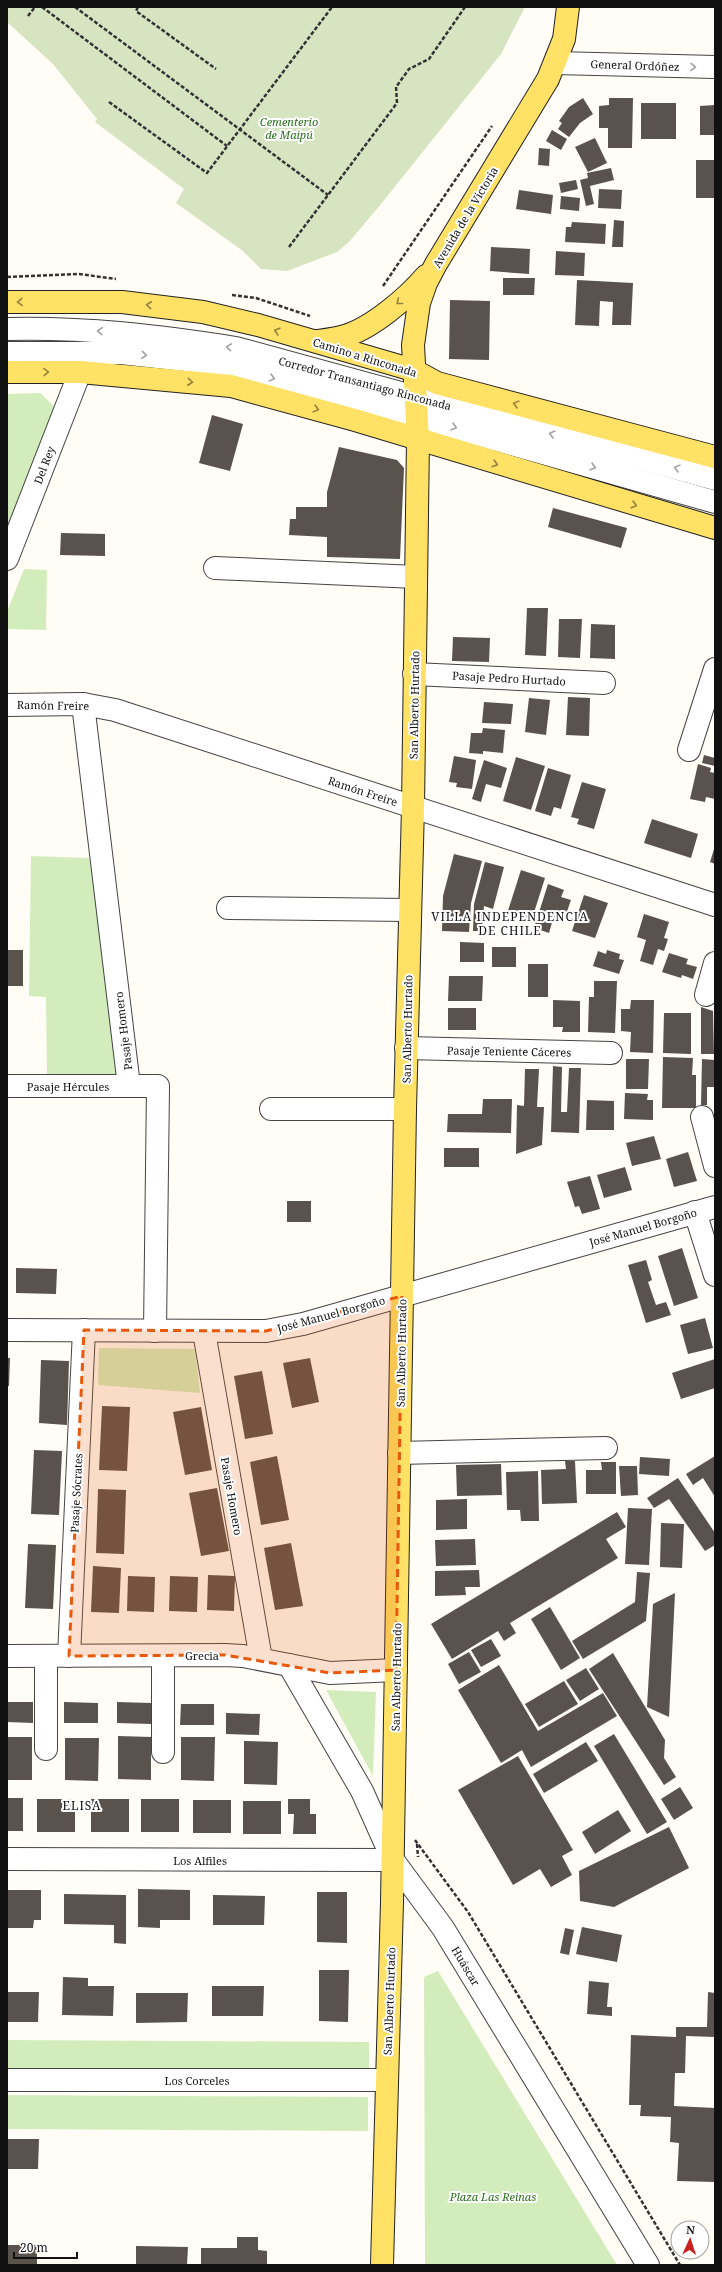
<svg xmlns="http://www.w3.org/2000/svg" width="722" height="2272" viewBox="0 0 722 2272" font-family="'Noto Serif',serif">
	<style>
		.green { fill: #d2edbb }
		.cemetery { fill: #d7e4c2 }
		.building { fill: #5a524c }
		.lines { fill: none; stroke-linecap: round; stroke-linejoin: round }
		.minor-casing { stroke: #444; stroke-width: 24 }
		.major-casing { stroke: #222; stroke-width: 24 }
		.path { stroke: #333; stroke-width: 2.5; stroke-dasharray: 4 2; stroke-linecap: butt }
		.minor { stroke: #fff; stroke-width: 22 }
		.major { stroke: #ffe165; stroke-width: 22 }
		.oneway { stroke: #a0a0a0 }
		.oneway2 { stroke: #94833f }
		.marked { fill: #e8590c; fill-opacity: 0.2; stroke: #e8590c; stroke-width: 3; stroke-dasharray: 8 5; stroke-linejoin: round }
		.labels { text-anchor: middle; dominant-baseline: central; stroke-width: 4; stroke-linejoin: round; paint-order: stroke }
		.street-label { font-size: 11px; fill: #111; stroke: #fff }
		.park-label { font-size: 11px; font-style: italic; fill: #296e1c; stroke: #fff }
		.neighbourhood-label { font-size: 12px; letter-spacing: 1px; fill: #111; stroke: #fff }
	</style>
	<rect width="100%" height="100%" fill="#fffdf5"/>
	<g class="green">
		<path d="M40,393L58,410L7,531V394Z"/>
		<path d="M24,569L47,570L46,630L7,629V612Z"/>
		<path d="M31,856L89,858L110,985L117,1079L47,1077L46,997L29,996Z"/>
		<path d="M99,1348L195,1349L200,1393L98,1385Z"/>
		<path d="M326,1690L376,1692L373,1776Z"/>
		<path d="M438,1971L617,2265H425L424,1977Z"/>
		<path d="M7,2040L369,2042V2076L7,2074Z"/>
		<path d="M7,2095L368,2097V2131L7,2129Z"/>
	</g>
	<path class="cemetery" d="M7,7H525L501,54L381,204L349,242L337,252L287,271L261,269L243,251L176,203L184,189L95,122L97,119L53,64L7,22Z"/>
	<g class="building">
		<path d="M583,98L593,114L580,123L569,137L558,129L562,123L559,121L569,107Z"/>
		<path d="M609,98H633L632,148H608V128H599V106L609,105Z"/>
		<rect x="641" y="103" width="35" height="36"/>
		<path d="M715,105V135H700V106Z"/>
		<path d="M552,130L567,139L561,150L546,141Z"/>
		<path d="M595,138L607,163L588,172L575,147Z"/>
		<path d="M539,148L550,149L549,166L538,165Z"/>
		<rect x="696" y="160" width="19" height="38"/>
		<path d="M611,168L614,180L590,186L594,204L586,206L580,180L588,178L587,173Z"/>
		<path d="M576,180L578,189L561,193L559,183Z"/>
		<path d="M599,189L622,190L621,209L598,208Z"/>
		<path d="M519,190L553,195L551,214L516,209Z"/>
		<path d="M561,196L580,198L579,211L560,209Z"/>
		<path d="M614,220L624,221L623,247H612Z"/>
		<path d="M572,222L606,224L605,244L565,242L566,227H571Z"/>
		<path d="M491,247L530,249L529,274L490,271Z"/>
		<path d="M556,251L585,253L584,276L555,275Z"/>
		<path d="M503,278H535L534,295H503Z"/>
		<path d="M577,280L633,283L631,325H612L613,302L600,301L599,326L575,325Z"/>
		<path d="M450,300L490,301L489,360L449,359Z"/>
		<path d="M212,415L243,424L230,471L199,463Z"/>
		<path d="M339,447L397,460L404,468L400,559L327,557V537L289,535L290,519H296V507H327V492Z"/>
		<path d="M553,508L627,528L621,548L548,527Z"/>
		<path d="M61,533L105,534V556L60,555Z"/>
		<path d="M527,608H548L546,656L525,655Z"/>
		<path d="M559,619H582L580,658L558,657Z"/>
		<path d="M591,624L615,625V659L590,658Z"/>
		<path d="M453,637L490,638L489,662L452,661Z"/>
		<path d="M568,697L590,698L589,736L566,735Z"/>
		<path d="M529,698L550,700L546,735L525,732Z"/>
		<path d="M484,702L513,704L511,724L482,723Z"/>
		<path d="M483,728L505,730L503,753L483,751V754L469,753L471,733H482Z"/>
		<path d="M704,755L715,758V766L702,763Z"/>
		<path d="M454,756L476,760L472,789L456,787L457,783L449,782Z"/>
		<path d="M516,757L545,766L531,810L503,801Z"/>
		<path d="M484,760L507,768L501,788L486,784L481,802L472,799Z"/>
		<path d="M698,764L711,768L710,772L715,773V799L706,797L705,802L690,799Z"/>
		<path d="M548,768L571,775L561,809L554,807L551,816L535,811Z"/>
		<path d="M582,782L606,789L594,829L577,824L579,819L571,817Z"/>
		<path d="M652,819L698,834L691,858L644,843Z"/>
		<path d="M715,846V864L710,862Z"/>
		<path d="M454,854L482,861L471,903L469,932L442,931L443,896Z"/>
		<path d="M485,862L504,867L493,909L484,906L482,931H473L474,904Z"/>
		<path d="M521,870L545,878L531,922L507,914Z"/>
		<path d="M548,884L564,890L561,897L571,900L563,923L553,919L549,933L534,928Z"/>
		<path d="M584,895L608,903L595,938L572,931Z"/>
		<path d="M644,914L669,922L664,938L668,939L664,951L658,949L653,965L640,961L646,940L637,937Z"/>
		<path d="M460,942L484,943V962H460Z"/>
		<rect x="492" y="947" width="24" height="20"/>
		<rect x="7" y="950" width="16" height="36"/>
		<path d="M607,950L620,954L619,959L624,960L619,974L593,966L598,951L606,954Z"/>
		<path d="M669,953L688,959L686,964L697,967L693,979L682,975L681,978L662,972Z"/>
		<rect x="528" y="964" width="20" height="33"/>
		<path d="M449,976H483L482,1001H448Z"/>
		<path d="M594,981H617L615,1033L588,1032L589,997H594Z"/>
		<path d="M553,1000L580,1001V1032H562L563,1027H553Z"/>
		<path d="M631,1000H654L653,1053L630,1052L631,1032L621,1031V1009H630Z"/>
		<path d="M701,1007L713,1011L714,1054H701Z"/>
		<rect x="448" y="1008" width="28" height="22"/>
		<path d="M664,1013H691V1054L663,1053Z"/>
		<path d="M663,1057L693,1058L692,1075H696V1108H662Z"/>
		<path d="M626,1059H649L648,1089H626Z"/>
		<path d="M702,1059L715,1060V1087H707V1105H701Z"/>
		<path d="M553,1066L562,1067L561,1112H567L569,1068H581L579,1133L551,1132Z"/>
		<path d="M525,1069H539L537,1107H544L542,1145L516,1154L517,1105L524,1106Z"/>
		<path d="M625,1093L648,1094L647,1100H653V1120L624,1119Z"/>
		<path d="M483,1099H512L511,1133L447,1132L448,1114H482Z"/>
		<path d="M587,1100L614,1101V1130H586Z"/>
		<path d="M654,1136L661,1159L632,1166L626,1143Z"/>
		<rect x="444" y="1148" width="35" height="19"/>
		<path d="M688,1152L697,1181L674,1187L666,1159Z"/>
		<path d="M625,1167L632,1190L604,1198L597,1175Z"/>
		<path d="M590,1176L600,1209L582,1214L579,1206L575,1207L567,1182Z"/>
		<rect x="287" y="1201" width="24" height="21"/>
		<path d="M682,1248L698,1298L674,1306L658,1256Z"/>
		<path d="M646,1260L652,1280L648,1282L656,1305L666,1302L671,1315L646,1323L628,1265Z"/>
		<path d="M16,1268L57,1269L56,1294L16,1293Z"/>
		<path d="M705,1318L713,1348L688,1354L680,1325Z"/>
		<path d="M7,1358H10L9,1386H7Z"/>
		<path d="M310,1358L319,1402L292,1408L283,1363Z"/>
		<path d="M715,1359V1388L681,1399L672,1373Z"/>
		<path d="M41,1360L69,1361L67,1425L39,1423Z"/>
		<path d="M262,1371L273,1434L245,1439L234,1376Z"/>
		<path d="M102,1406L130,1407L127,1471L99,1470Z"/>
		<path d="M201,1407L212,1470L185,1475L173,1412Z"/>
		<path d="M34,1450L62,1451L59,1515L31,1514Z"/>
		<path d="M277,1456L289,1520L261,1525L250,1462Z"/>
		<path d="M715,1456V1497L703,1478L693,1485L686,1474Z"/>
		<path d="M640,1457L670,1459L669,1476L639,1474Z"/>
		<path d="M565,1461H575L577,1503L542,1504L541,1470L566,1469Z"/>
		<path d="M601,1462H616V1494H586V1470H602Z"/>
		<path d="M501,1464L502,1495L457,1496L456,1465Z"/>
		<path d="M619,1466H637L638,1495L621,1496Z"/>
		<path d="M538,1471L539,1521H521L520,1510H507L506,1472Z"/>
		<path d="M678,1478L715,1533V1545L705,1551L669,1499L654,1508L647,1498Z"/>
		<path d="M217,1488L229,1551L201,1556L189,1493Z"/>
		<path d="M98,1489L126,1490L124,1554L96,1553Z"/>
		<path d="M467,1499V1529L436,1530V1500Z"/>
		<path d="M628,1508L652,1509L649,1565L625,1564Z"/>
		<path d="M617,1512L626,1527L606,1539L618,1558L510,1623L516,1633L504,1641L498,1631L452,1659L431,1624Z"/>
		<path d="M661,1523L684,1524L682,1568L660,1567Z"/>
		<path d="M475,1539L476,1565L436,1566L435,1540Z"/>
		<path d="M291,1543L303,1606L275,1610L264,1548Z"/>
		<path d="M28,1544L56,1545L53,1609L25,1608Z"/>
		<path d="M93,1566L121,1568L119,1613L91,1612Z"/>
		<path d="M479,1570L480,1587H465L466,1595L435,1596V1571Z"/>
		<path d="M637,1572L650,1573L646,1621L583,1659L572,1641L635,1602Z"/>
		<path d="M208,1575L235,1576L234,1611L207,1610Z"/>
		<path d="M128,1576L155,1577L154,1612L127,1611Z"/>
		<path d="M170,1576L198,1577L197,1612L169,1611Z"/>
		<path d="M675,1593L669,1717L647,1707L653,1604Z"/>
		<path d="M550,1607L580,1658L561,1670L531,1619Z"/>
		<path d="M491,1639L501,1656L481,1667L471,1650Z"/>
		<path d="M469,1652L481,1672L459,1684L448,1664Z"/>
		<path d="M613,1653L665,1740L664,1758L676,1777L664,1785L589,1669Z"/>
		<path d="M499,1665L538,1731L603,1693L617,1716L531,1767L522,1750L501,1763L458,1690Z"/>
		<path d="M586,1668L599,1689L580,1701L566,1680Z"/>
		<path d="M564,1681L578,1704L539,1727L525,1704Z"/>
		<path d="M7,1702H33V1723L7,1722Z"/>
		<path d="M64,1702L98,1703V1723H64Z"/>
		<path d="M117,1702L151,1703V1724L117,1723Z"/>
		<path d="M181,1704H214V1725H180Z"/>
		<path d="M226,1713L260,1714L259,1735L226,1734Z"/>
		<path d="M614,1734L667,1822L647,1834L594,1746Z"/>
		<path d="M118,1736L151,1737V1780L118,1779Z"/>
		<rect x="7" y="1737" width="25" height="43"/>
		<path d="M181,1737H215L214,1781L181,1780Z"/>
		<path d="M65,1738H99L98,1781L65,1780Z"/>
		<path d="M244,1741L278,1742L277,1785L244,1784Z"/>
		<path d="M586,1742L598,1761L544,1793L533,1774Z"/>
		<path d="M518,1756L573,1850L562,1856L572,1875L551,1887L540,1869L513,1885L458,1790Z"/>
		<path d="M680,1787L693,1808L674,1820L661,1799Z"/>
		<rect x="7" y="1798" width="16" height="33"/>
		<rect x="37" y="1799" width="38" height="33"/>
		<rect x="91" y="1799" width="38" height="33"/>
		<rect x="141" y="1799" width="38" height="33"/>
		<path d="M288,1799H310V1814H316V1834H293L294,1814H288Z"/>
		<rect x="193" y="1800" width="38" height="33"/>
		<rect x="243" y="1801" width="38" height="33"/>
		<path d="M618,1810L631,1831L595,1854L582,1832Z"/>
		<path d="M669,1827L689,1868L614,1907L580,1901L579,1871Z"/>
		<path d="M138,1889L190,1890V1920H160V1928L138,1927Z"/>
		<path d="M7,1890H41V1920H34L33,1928H7Z"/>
		<path d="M317,1892H347V1943L317,1942Z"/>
		<path d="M64,1894L126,1895V1944L114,1943V1925L64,1924Z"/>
		<path d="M213,1895L265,1896L264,1925H213Z"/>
		<path d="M582,1927L622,1935L617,1962L576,1954Z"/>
		<path d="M565,1928L574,1930L569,1955L560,1953Z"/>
		<path d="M319,1970H349L348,2022L319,2021Z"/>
		<path d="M63,1977L88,1978V1986H114L113,2016L62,2015Z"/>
		<path d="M589,1981L609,1983L607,2007H612V2016L587,2014Z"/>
		<path d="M212,1986H264L263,2016H212Z"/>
		<path d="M7,1992H39L38,2022H7Z"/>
		<path d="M708,1992L715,1993V2037L686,2036L685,2073H675L674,2106L715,2108V2182L677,2181L679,2143L670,2142L671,2117L640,2116L641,2105H629L631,2035L676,2037V2027H707Z"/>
		<path d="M136,1993H188L187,2022L136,2023Z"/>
		<path d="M7,2139H39L38,2169H7Z"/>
		<path d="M237,2237H258V2250L267,2251V2265H201V2248H237Z"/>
		<rect x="7" y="2245" width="30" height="20"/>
		<path d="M136,2246L188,2247L187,2265H136Z"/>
	</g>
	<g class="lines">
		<defs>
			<g id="minor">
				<path d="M556,63L715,67"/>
				<path d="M7,329C84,327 160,336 236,348L715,479"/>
				<path d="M7,353H121L194,361L234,368L417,417L715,502"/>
				<path d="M7,559L80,372"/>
				<path d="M215,568L416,577"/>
				<path d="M414,674L604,683"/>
				<path d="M83,704L129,1086"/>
				<path d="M7,705L83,704L115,710L715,905"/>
				<path d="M689,750L715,669"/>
				<path d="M228,908L409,910"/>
				<path d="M706,995L715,963"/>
				<path d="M406,1048L611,1053"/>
				<path d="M7,1086H158L155,1331"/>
				<path d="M271,1109H405"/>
				<path d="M702,1117L715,1166"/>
				<path d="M695,1212L715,1275"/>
				<path d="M7,1330L266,1331L303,1324L715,1207"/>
				<path d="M204,1332L261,1659"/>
				<path d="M399,1453L606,1448"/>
				<path d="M7,1656L225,1655L243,1656L330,1673L396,1670"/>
				<path d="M69,1656L84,1330"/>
				<path d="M163,1656V1752"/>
				<path d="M289,1665L362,1791L393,1860L443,1928L648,2265"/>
				<path d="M46,1749V1656"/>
				<path d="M7,1859L393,1860"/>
				<path d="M7,2080H386"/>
			</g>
			<g id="major">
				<path d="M7,302H122L203,312L258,325L413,370L437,383L715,457"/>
				<path d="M317,341C326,340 336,339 345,336C372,328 407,298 426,276"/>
				<path d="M7,372H80L231,386L355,420L715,528"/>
				<path d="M382,2265L392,1902L405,1109L413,807L418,440L413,345L419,303L426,283L436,264L548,79L564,39L568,7"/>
			</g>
		</defs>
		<use href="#minor" class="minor-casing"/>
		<use href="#major" class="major-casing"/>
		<g class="path">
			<path d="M42,7L227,146"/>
			<path d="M75,7L328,195"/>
			<path d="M138,7L136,11L216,69"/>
			<path d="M28,16L35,7"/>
			<path d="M109,102L207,173L332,7"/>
			<path d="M289,247L397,103L396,87L409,69L429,59L465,7"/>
			<path d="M7,277L79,274L116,279"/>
			<path d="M383,286L492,126"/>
			<path d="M232,295L256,298L310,316"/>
			<path d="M415,1840L468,1912L680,2265"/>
			<path d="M417,1844L418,1857"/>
		</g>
		<use href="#minor" class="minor"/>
		<use href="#major" class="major"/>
	</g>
	<defs><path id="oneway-chevron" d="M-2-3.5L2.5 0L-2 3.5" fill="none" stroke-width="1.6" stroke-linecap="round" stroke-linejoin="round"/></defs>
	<g class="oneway">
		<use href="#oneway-chevron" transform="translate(693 67) rotate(2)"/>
		<use href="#oneway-chevron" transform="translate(100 331) rotate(-176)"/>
		<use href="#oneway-chevron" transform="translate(229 347) rotate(-171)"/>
		<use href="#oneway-chevron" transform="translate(144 355) rotate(5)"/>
		<use href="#oneway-chevron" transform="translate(272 378) rotate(15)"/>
		<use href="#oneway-chevron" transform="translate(454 427) rotate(16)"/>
		<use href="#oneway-chevron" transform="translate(552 434) rotate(-165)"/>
		<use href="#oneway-chevron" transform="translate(593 467) rotate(16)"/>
		<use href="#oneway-chevron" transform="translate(677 468) rotate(-165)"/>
	</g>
	<g class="oneway2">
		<use href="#oneway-chevron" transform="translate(20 302) rotate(178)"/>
		<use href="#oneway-chevron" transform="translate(399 302) rotate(141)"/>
		<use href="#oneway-chevron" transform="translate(149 305) rotate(-174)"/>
		<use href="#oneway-chevron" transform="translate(277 331) rotate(-164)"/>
		<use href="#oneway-chevron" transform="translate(46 372) rotate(-1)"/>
		<use href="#oneway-chevron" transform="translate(190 382) rotate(6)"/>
		<use href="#oneway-chevron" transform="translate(516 404) rotate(-165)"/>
		<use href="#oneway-chevron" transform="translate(316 409) rotate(15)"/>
		<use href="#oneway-chevron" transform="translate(495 464) rotate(17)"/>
		<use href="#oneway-chevron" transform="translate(634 505) rotate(16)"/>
	</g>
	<path class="marked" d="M402,1296L396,1670L330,1673L225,1655L69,1656L84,1330L266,1331Z"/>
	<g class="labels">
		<g class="street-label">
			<text transform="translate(635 65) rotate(2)">General Ordóñez</text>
			<text transform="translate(465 217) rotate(-59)">Avenida de la Victoria</text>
			<text transform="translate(365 357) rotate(17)">Camino a Rinconada</text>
			<text transform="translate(365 383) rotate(15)">Corredor Transantiago Rinconada</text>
			<text transform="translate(44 465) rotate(-69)">Del Rey</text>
			<text transform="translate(509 678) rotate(3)">Pasaje Pedro Hurtado</text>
			<text transform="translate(53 705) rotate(1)">Ramón Freire</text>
			<text transform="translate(414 705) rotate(-89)">San Alberto Hurtado</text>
			<text transform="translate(363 791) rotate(18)">Ramón Freire</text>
			<text transform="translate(407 1029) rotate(-89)">San Alberto Hurtado</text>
			<text transform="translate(123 1031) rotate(-97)">Pasaje Homero</text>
			<text transform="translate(509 1051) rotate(1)">Pasaje Teniente Cáceres</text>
			<text x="68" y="1086">Pasaje Hércules</text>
			<text transform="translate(643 1227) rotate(-16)">José Manuel Borgoño</text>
			<text transform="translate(331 1314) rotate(-15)">José Manuel Borgoño</text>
			<text transform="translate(401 1353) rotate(-89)">San Alberto Hurtado</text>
			<text transform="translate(76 1493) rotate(-87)">Pasaje Sócrates</text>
			<text transform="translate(232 1496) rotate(80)">Pasaje Homero</text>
			<text x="202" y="1655">Grecia</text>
			<text transform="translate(396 1677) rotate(-89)">San Alberto Hurtado</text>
			<text x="200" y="1860">Los Alfiles</text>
			<text transform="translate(466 1966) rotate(59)">Huáscar</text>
			<text transform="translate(389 2001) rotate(-88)">San Alberto Hurtado</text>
			<text x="197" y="2080">Los Corceles</text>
		</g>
		<g class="park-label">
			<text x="289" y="121">Cementerio<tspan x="289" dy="13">de Maipú</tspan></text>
			<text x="493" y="2196">Plaza Las Reinas</text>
		</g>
		<g class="neighbourhood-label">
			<text x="510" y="916">VILLA INDEPENDENCIA<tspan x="510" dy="14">DE CHILE</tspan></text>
			<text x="82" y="1805">ELISA</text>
		</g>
	</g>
	<rect width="722" height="2272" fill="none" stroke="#111111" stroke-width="16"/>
	<g transform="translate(690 2240) rotate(3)"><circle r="19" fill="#ffffff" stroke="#a0a0a0"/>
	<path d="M0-3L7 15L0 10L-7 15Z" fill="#ca201f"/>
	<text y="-6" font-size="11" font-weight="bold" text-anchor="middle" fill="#111111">N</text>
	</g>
	<path d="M14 2252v6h63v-6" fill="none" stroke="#111111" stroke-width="2"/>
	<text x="20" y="2252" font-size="12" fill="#111111" stroke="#ffffff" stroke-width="3" paint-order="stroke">20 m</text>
</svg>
